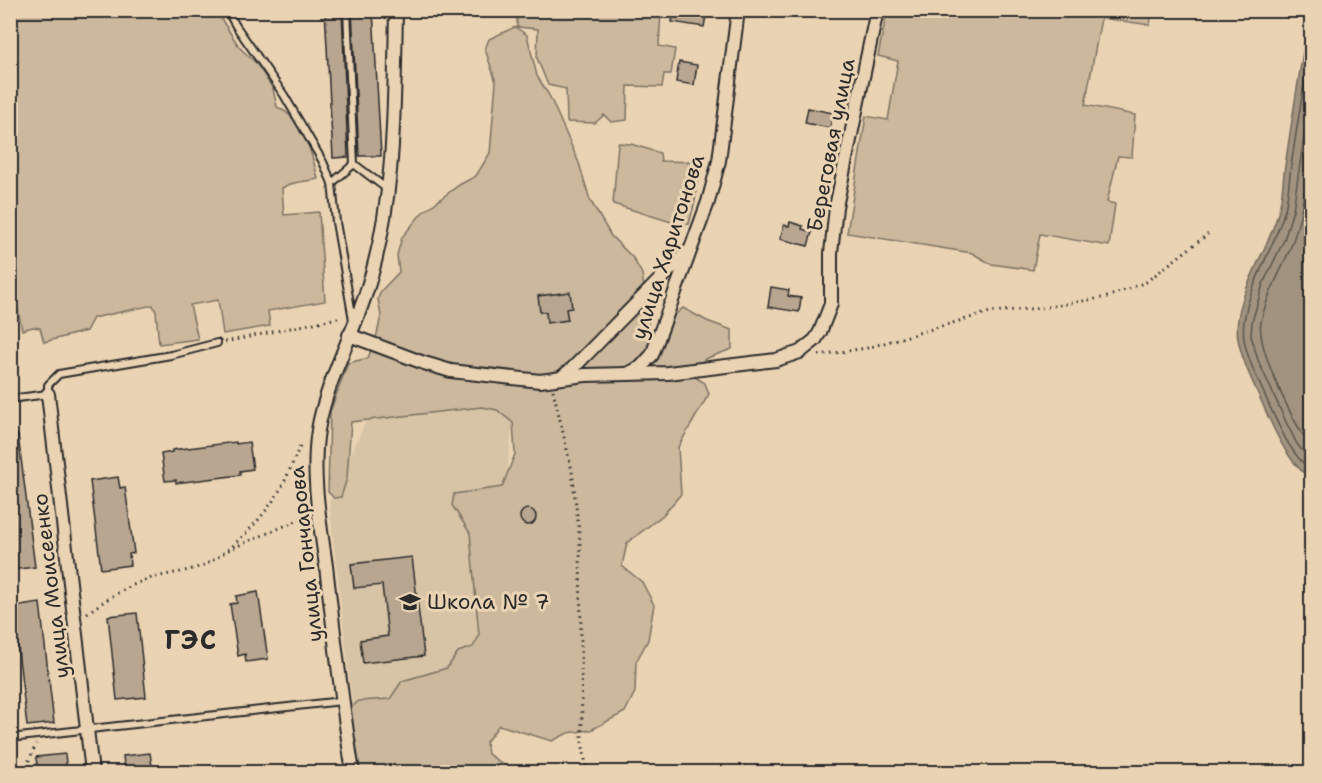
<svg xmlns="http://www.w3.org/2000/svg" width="1322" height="783" viewBox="0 0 1322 783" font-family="'Shantell Sans',sans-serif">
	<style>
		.built { fill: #d7c3a6 }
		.green { fill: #cbb89d; stroke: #7b7264; stroke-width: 1.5 }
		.water { fill: #a1937f; stroke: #72695d; stroke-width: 1.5 }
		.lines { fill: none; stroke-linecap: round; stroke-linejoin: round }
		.shore { stroke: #5a554d; stroke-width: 1.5 }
		.building { fill: #b8a690; stroke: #2b2b2b; stroke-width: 1.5 }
		.service-casing { stroke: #2b2b2b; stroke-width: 10 }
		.minor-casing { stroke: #2b2b2b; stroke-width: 16 }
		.path { stroke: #2b2b2b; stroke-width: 3; stroke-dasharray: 1.5 4.5; stroke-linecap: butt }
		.service { stroke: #ead3b3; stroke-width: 6 }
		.minor { stroke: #ead3b3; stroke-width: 12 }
		.labels { text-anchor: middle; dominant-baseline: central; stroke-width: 6; stroke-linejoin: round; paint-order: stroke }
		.street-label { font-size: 21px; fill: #2b2b2b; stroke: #ead3b3 }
		.poi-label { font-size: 21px; fill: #2b2b2b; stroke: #ead3b3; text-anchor: start }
		.district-label { font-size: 27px; font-weight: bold; letter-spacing: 1.5px; fill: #2b2b2b; stroke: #ead3b3 }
	</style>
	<rect width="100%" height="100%" fill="#ead3b3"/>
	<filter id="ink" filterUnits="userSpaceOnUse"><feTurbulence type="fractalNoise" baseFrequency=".0167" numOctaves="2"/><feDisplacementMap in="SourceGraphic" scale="12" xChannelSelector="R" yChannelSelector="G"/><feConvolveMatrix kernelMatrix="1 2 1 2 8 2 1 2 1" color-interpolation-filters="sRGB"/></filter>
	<g filter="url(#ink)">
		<path class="built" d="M515,401L505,491L492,702L354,718L329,502L371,410Z"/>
		<g class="green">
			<path d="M10,11H216L240,48L257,64L273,89L277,107C303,118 312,153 318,179C306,182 293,181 282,188L284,215L319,212L325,301L268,311L270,326L223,334L218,300L190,305L198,339L159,344L156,312L153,305L93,318L86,331L44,342L40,328L33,327L22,330L10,270Z"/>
			<path d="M517,11H661L659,46L675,49L671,74H664L662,87L628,86L627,120L611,122L604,115L595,123L567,122L566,89L548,85L537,58L538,29L517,27Z"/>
			<path d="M887,11H1152L1150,25L1101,18L1085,105L1135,115L1132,157L1118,156L1107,202L1115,204L1109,246L1040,234L1033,270L991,264L972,253L847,233L866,116L888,120L898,61L878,56Z"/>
			<path d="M515,27L527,35L537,76L550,97L579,163L590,200L611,236L633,258L642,274L648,316L649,347L664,324L683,308L707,321L732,330V349L705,359L690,374L705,383L709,394L678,447L681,494L663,515L627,543L622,566L642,582L654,605L648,640L636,662L635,692L625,712L591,730L568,733L552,741L499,725L486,742L488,754L504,765L505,772H360L349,709L359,701L390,699L402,681L447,668L458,652L473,647L479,636L470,533L452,505L454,494L502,487L515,454L513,423L497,410L482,407L351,422L347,478L341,497L334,498L328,492L330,412L348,363L368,358L377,334L381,316L378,299L381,291L399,272L397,255L402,237L422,213L459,185L476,176L490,153L496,82L485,49L489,39Z"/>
			<path d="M618,143L631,144L660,153L661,161L700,162L695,201L689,224L681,225L613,204Z"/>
		</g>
		<path class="water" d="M1311,14V479C1289,463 1277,436 1266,412C1256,388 1243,365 1238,339C1231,298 1272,247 1280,205C1283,191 1283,175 1286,160C1292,118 1299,76 1306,34Z"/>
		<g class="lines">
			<g class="shore">
				<path d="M1312,38C1305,78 1298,119 1292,160C1289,176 1289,193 1285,209C1276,247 1238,301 1244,339C1248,363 1261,385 1270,407C1281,430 1291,455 1312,471"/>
				<path d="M1312,84L1293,210L1284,240L1263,284L1252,322L1251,336L1258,360L1286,422L1297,444L1312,462"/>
				<path d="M1312,142C1306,175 1304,209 1293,241C1283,269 1267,293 1261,322C1256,349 1295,426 1312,448"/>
			</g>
		</g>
		<g class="building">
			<path d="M325,10H342L348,157L333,158Z"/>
			<path d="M352,10H373L381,156H359Z"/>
			<path d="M674,10H707L704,27L672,22Z"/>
			<path d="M679,62L697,65L694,85L676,82Z"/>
			<path d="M808,108L833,113L830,128L805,123Z"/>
			<path d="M790,222L803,226L802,229L812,232L808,246L780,239L784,225L789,226Z"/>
			<path d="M771,287L789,290L788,296L801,298L799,312L768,307Z"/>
			<path d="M570,292L572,308L566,309L568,320L547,323L546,312H540L538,296Z"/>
			<path d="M18,435L35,567L10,570V436Z"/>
			<path d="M236,442V444L249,442L253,469L240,471V475L176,483V480L165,481L161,454L172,452V450Z"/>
			<path d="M118,477L120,488L125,487L134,553L129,554L130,565L101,569L90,481Z"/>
			<circle cx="528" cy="517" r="8"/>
			<path d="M412,557L424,656L363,663L360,640L388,636L382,585L354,588L351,564Z"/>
			<path d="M258,592L268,659L246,662L245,654L238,656L230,604L237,603L236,596Z"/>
			<path d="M40,603L54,723L27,726L13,607Z"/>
			<path d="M137,613L146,697L117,700L108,616Z"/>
			<path d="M150,753L153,772H125L123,756Z"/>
			<path d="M65,754L67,772H38L36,757Z"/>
		</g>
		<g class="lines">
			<defs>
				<g id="service">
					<path d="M227,10L236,26L284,95L323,162L332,183L336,222L353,320"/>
					<path d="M347,10L354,164L387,189"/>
					<path d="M332,183L354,164"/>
					<path d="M10,399L48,394V385L59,374L171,355L217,343"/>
					<path d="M10,738L342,701"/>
				</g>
				<g id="minor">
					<path d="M349,335L424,363L451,371L540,381L585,375L668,373L776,360L800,352L815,340L820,332L831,304V253L836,207L877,10"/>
					<path d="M629,373L641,367L652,355L708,202L719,161L738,10"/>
					<path d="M562,377L573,368L687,252"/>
					<path d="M48,394L92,772"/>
					<path d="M353,772C342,704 334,635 326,566C320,522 311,475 318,430C326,383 351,339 366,293C396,202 394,105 396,10"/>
				</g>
			</defs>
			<use href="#service" class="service-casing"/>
			<use href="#minor" class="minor-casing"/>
			<g class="path">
				<path d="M225,342L342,317"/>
				<path d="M819,355L867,348L990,312L1042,308L1107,297L1146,282L1208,234"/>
				<path d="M553,390L572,471L580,541L582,741L587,772"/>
				<path d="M228,550L308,516"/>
				<path d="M87,613C107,599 128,585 152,578C170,573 189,572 206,564C231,552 264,517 278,493C288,478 293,459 302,443"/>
				<path d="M24,772L36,744"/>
			</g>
			<use href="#service" class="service"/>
			<use href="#minor" class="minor"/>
		</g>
	</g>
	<defs>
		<symbol id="school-bare" viewBox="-9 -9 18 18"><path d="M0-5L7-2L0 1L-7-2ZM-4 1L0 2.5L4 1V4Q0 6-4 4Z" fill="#2b2b2b" stroke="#ead3b3" stroke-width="2.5" paint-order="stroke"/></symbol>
	</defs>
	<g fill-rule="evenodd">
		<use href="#school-bare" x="395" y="587" width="30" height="30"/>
	</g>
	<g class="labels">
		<g class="street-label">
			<text transform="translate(831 145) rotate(-79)">Береговая улица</text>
			<text transform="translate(668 247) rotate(-72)">улица Харитонова</text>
			<text transform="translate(306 554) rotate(-96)">улица Гончарова</text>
			<text transform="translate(51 586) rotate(-97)">улица Моисеенко</text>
		</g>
		<g class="poi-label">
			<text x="427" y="602">Школа № 7</text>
		</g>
		<g class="district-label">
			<text x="191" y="639">ГЭС</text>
		</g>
	</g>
	<rect width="1322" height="783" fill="none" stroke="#ead3b3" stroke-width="36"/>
	<rect x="18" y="18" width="1286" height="747" fill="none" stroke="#2b2b2b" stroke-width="2" filter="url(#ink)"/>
</svg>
